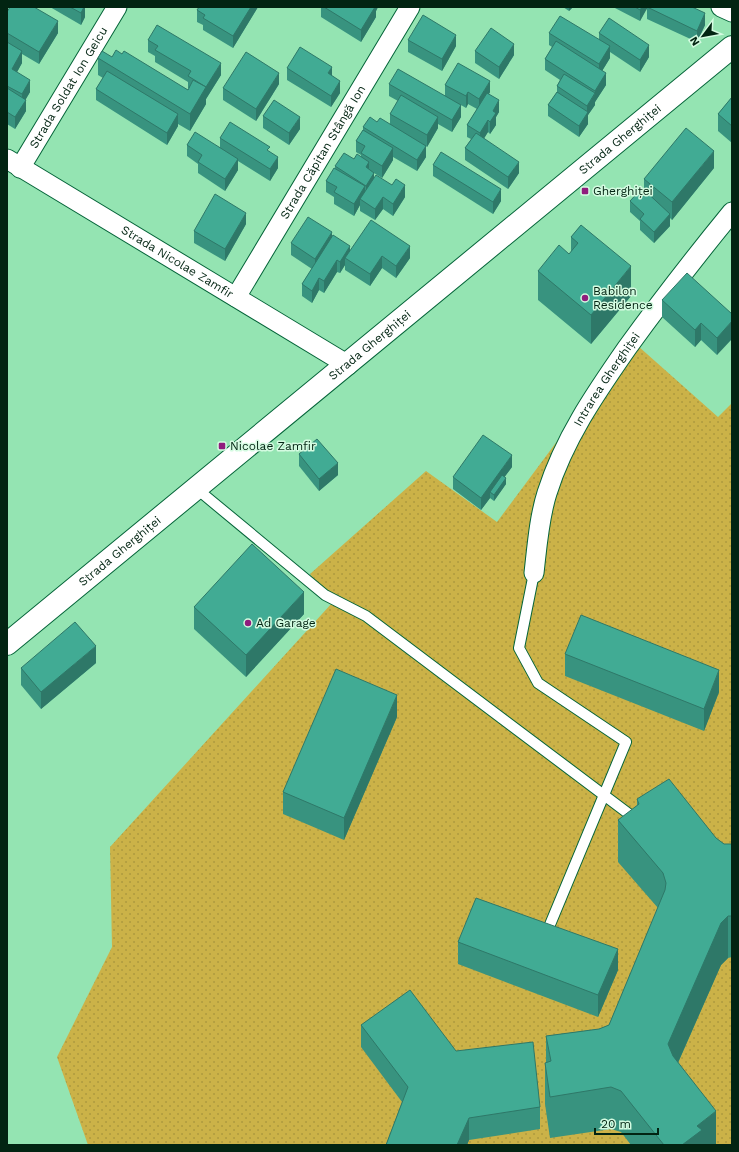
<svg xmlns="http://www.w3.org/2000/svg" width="739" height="1152" viewBox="0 0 739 1152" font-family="'Work Sans',sans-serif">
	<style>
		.grass { fill: url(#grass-dots) }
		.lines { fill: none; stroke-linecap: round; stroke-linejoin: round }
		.service-casing { stroke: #056439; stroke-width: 12 }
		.minor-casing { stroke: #056439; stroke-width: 21 }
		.secondary-casing { stroke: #056439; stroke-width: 24 }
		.service { stroke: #fff; stroke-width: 10 }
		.minor { stroke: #fff; stroke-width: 19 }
		.secondary { stroke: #fff; stroke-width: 22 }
		.wall { fill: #38937f }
		.shaded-wall { fill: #2e7868 }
		.building { fill: #41ab94; stroke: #2e7868 }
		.poi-dot { fill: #901d7d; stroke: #d4fbe1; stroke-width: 1.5 }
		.labels { text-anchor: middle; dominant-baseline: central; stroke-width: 3; stroke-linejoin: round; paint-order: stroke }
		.street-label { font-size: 12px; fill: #022412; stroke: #d4fbe1 }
		.poi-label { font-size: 12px; fill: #022412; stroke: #d4fbe1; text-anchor: start }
	</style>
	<defs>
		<pattern id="grass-dots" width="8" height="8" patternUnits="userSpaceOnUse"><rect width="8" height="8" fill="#cbb248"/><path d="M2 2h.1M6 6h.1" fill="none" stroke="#ad993e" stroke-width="1.8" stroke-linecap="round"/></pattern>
	</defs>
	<rect width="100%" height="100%" fill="#94e4b2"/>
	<path class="grass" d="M638,346L718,417L732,403V1145H88L57,1057L112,947L110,847L332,603L310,574L426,471L497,522L604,378Z"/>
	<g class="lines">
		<defs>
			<g id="service">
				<path d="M197,489L325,595L366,616L637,820"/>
				<path d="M534,573L519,648L538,683L626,742L549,927"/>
			</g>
			<g id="minor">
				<path d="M721,7L732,12"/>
				<path id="s1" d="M7,159L348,365"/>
				<path id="s2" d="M20,168L117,7"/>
				<path id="s3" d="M236,297L410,7"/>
				<path id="s4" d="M534,573C537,547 539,518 547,493C564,439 595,394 627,348C661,301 696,256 732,212"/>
			</g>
			<g id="secondary">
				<path id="s5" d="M7,644L732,47"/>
			</g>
		</defs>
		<use href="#service" class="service-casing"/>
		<use href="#minor" class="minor-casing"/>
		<use href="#secondary" class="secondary-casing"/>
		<use href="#service" class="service"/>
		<use href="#minor" class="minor"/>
		<use href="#secondary" class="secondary"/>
	</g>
	<g class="wall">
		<path d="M50,7H85V17L81,25Z"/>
		<path d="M199,7H258L233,48L203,30V25L197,22V10Z"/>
		<path d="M321,7H378L376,11V17L361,42L321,17Z"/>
		<path d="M563,7H573L569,11Z"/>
		<path d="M613,7H692L705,25L697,42L647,19V7L640,21Z"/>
		<path d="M7,12L58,33L39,64L22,54V63L17,72L30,92L25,100L26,111L15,129L7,124Z"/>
		<path d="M549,33L599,40V33L649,57L640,72L610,52V58L602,71L606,85L595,102V105L588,115V124L579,137L548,116V105L557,92V86L560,80L545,70V59L552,47L549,45Z"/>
		<path d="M148,40L221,75L206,99V104L190,131L178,124V126L167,145L96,100V89L103,78L98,75V58L112,57L122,54L188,90L189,88H188V82L155,62V56L148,52Z"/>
		<path d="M408,40L456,46L442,71L408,52Z"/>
		<path d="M475,51L514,55L499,79L475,63Z"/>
		<path d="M287,68L340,93L331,107L287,80Z"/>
		<path d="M279,84L256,121L223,100V88Z"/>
		<path d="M389,84L445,96V85L490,92L489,94L499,112L496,117V125L490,134L488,132L484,138L519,173L508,189L465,160V148L471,139L467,137V125L477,109L468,104L466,108L461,105V117L452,132L438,124V128L427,147L426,146V157L417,171L393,157V160L382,178L374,173V178L405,197L393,216L383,209L375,220L360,211V205L354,216L334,204V197L326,192V181L335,168V166L361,156V155L356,152V141L363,130V127L377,122L390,124V114L398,101L389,96Z"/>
		<path d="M732,97V143L718,131V114Z"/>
		<path d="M263,116L300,129L289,145L263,128Z"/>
		<path d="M220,138L270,152L278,168L270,181L238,161V170L225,191L198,173V164L187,156V145L220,147Z"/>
		<path d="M433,165L501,201L493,214L433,176Z"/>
		<path d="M714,168L672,220L670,218V226L654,243L640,230V221L630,212V201L644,189V179Z"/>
		<path d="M246,224L225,261L194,243V231Z"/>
		<path d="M581,225L631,296L591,344L538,300V271L569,254L571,252V237Z"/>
		<path d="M332,237L350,251L410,258L396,278L382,268L370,286L345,270V265L340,273L337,272L324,293L319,290L312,303L302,296V284L312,269L291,255V243Z"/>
		<path d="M662,300L732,314L717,355L701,340L695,347L662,317Z"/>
		<path d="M299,454L338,475L319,491L299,466Z"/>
		<path d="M512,467L504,477L506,484L494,501L490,498L481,510L453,489V477Z"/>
		<path d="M194,607L304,614L246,677L194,629Z"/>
		<path d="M565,654L719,692L704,731L565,676Z"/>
		<path d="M96,663L41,709L21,685V668Z"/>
		<path d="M397,717L344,840L283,814V792Z"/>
		<path d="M637,799L716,838L724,844H732V957L728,958L721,965L678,1063L716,1145H631L621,1132L611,1129L550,1138L545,1104V1063H546V1036L599,1029L609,1025L658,908L618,862V820L637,806Z"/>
		<path d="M458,942L618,970L598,1017L458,964Z"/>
		<path d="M361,1025L456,1051L540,1107V1129L469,1140L467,1145H386L402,1102L361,1047Z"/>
	</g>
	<g class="shaded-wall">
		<path d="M81,7H85V17L81,25Z"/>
		<path d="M251,7H258L233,48V36Z"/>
		<path d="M375,7H378L376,11V17L361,42V30Z"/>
		<path d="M569,7H573L569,11Z"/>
		<path d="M642,7H648L640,21V10Z"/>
		<path d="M705,13V25L697,42V31Z"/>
		<path d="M58,21V33L39,64V52Z"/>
		<path d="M456,35V46L442,71V59Z"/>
		<path d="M514,44V55L499,79V67Z"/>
		<path d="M649,45V57L640,72V60Z"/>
		<path d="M610,46V58L599,76V64Z"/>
		<path d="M22,51V63L12,81V69Z"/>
		<path d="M221,63V75L206,99V87Z"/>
		<path d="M332,67V79L328,73Z"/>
		<path d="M279,73V84L256,121V109Z"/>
		<path d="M606,73V85L595,102V105L588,115V124L579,137V126L587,114V106L595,94V91Z"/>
		<path d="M30,80V92L22,106V94Z"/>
		<path d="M340,81V93L331,107V96Z"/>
		<path d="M490,81V92L479,110V99Z"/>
		<path d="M206,87V104L190,131V114Z"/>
		<path d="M468,92V104L466,108V96Z"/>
		<path d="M26,100V111L15,129V117Z"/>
		<path d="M499,100V112L496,117V125L490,134V122L493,111Z"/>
		<path d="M461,105V117L452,132V120Z"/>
		<path d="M178,114V126L167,145V133Z"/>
		<path d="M300,117V129L289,145V133Z"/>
		<path d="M438,117V128L427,147V135Z"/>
		<path d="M488,120V132L480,145V133Z"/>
		<path d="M426,146V157L417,171V160Z"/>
		<path d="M393,148V160L382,178V166Z"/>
		<path d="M714,151V168L672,220V202Z"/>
		<path d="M278,157V168L270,181V169Z"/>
		<path d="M238,159V170L225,191V179Z"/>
		<path d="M369,162V173L366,167Z"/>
		<path d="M519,162V173L508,189V177Z"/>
		<path d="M374,173V184L366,198V186Z"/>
		<path d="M405,185V197L393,216V204Z"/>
		<path d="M365,186V198L360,199V205L354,216V204Z"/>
		<path d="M501,189V201L493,214V202Z"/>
		<path d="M383,197V209L375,220V209Z"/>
		<path d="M246,213V224L225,261V249Z"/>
		<path d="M670,214V226L654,243V232Z"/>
		<path d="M332,232V244L315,271V259Z"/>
		<path d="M350,246V258H345V265L340,273V262Z"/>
		<path d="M410,246V258L396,278V266Z"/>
		<path d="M382,256V268L370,286V274Z"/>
		<path d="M337,260V272L324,293V281Z"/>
		<path d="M631,266V296L591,344V315Z"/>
		<path d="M319,278V290L312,303V291Z"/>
		<path d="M732,321V339L717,355V338Z"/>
		<path d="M701,323V340L695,347V330Z"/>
		<path d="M512,455V467L492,494L490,492V498L481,510V498Z"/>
		<path d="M338,463V475L319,491V479Z"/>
		<path d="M506,478V484L494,501V495Z"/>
		<path d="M304,592V614L246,677V655Z"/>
		<path d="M96,646V663L41,709V692Z"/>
		<path d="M719,670V692L704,731V709Z"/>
		<path d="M397,695V717L344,840V818Z"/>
		<path d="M728,916V958L721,965L668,1085V1044L721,923Z"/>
		<path d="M618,949V970L598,1017V995Z"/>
		<path d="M716,1111V1145H682L697,1126Z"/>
		<path d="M469,1118V1140L467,1145H457Z"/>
	</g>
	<g class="building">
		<path d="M10,7H34L58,21L39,52L7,33V12Z"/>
		<path d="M70,7H84L81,13Z"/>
		<path d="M199,7H251L233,36L203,18L205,15L197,10Z"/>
		<path d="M324,7H375L361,30Z"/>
		<path d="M635,7H642L640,10Z"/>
		<path d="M647,7H692L705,13L697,31Z"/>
		<path d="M423,15L456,35L442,59L408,40Z"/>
		<path d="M560,16L610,46L599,64L549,33Z"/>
		<path d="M609,18L649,45L640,60L599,33Z"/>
		<path d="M157,25L221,63L206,87L188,76L191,71L155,50L158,46L148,40Z"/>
		<path d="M491,28L514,44L499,67L475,51Z"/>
		<path d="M556,41L606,73L595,91L545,59Z"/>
		<path d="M7,42L22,51L12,69L30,80L22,94L7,86Z"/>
		<path d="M300,47L332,67L328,73L340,81L331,96L287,68Z"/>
		<path d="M116,50L122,54L124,51L188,90L193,80L206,87L190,114L98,58L102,51L112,57Z"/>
		<path d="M246,52L279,73L256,109L223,88Z"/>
		<path d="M458,63L490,81L479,99L468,92L466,96L445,85Z"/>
		<path d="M398,69L461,105L452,120L389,84Z"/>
		<path d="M107,71L178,114L167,133L96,89Z"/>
		<path d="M564,74L595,93L587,106L557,86Z"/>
		<path d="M7,88L26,100L15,117L7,112Z"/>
		<path d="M557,92L588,112L579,126L548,105Z"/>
		<path d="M487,93L499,100L493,111L496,113L490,122L488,120L480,133L467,125Z"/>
		<path d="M401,95L438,117L427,135L390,114Z"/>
		<path d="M732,97V126L718,114Z"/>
		<path d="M274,100L300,117L289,133L263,116Z"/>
		<path d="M370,117L377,122L380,118L426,146L417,160L363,127Z"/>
		<path d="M230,122L270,147L267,150L278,157L270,169L220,138Z"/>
		<path d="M686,128L714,151L672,202L644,179Z"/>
		<path d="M363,130L393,148L382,166L361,153L365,146L356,141Z"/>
		<path d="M195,132L238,159L225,179L198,162L202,155L187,145Z"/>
		<path d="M476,133L519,162L508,177L465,148Z"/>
		<path d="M441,152L501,189L493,202L433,165Z"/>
		<path d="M344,153L354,159L357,154L369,162L366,167L374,173L366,186L335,166Z"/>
		<path d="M334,168L365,186L354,204L334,192L337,187L326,181Z"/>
		<path d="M376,175L392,185L396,179L405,185L393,204L383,197L375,209L360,199Z"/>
		<path d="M642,188L670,214L654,232L640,219L644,214L630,201Z"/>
		<path d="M215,194L246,213L225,249L194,231Z"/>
		<path d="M308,217L332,232L315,259L291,243Z"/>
		<path d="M371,220L410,246L396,266L382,256L370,274L345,258Z"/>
		<path d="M581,225L631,266L591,315L538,271L559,245L569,254L578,243L571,237Z"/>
		<path d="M333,235L350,246L340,262L337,260L324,281L319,278L312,291L302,284Z"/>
		<path d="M687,273L732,314V321L717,338L701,323L695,330L662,300Z"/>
		<path d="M483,435L512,455L481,498L453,477Z"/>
		<path d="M317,439L338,463L319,479L299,454Z"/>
		<path d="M502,475L506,478L494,495L490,492Z"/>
		<path d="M252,544L304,592L246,655L194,607Z"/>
		<path d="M581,615L719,670L704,709L565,654Z"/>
		<path d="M75,622L96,646L41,692L21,668Z"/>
		<path d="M336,669L397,695L344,818L283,792Z"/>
		<path d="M669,779L716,838L724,844H732V916H728L721,923L668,1044L673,1056L716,1111L697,1126L702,1130L682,1145H664L621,1091L611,1087L550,1097L545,1063L551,1061L546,1036L599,1029L609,1025L665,890L666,883L663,873L618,820L639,804L637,799Z"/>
		<path d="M476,898L618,949L598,995L458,942Z"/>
		<path d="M410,990L456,1051L533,1042L540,1107L469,1118L457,1145H386L408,1087L361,1025Z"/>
	</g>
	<g class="poi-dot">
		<rect x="581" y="187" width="8" height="8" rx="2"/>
		<circle cx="585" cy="298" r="4"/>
		<rect x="218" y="442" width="8" height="8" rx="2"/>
		<circle cx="248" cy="623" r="4"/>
	</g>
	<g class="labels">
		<g class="street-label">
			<text stroke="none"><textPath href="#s2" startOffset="94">Strada Soldat Ion Geicu</textPath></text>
			<text stroke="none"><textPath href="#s5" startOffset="794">Strada Gherghiței</textPath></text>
			<text stroke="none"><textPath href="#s3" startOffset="169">Strada Căpitan Stângă Ion</textPath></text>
			<text stroke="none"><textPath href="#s1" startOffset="199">Strada Nicolae Zamfir</textPath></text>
			<text stroke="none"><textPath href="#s5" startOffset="470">Strada Gherghiței</textPath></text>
			<text stroke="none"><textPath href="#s4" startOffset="210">Intrarea Gherghiței</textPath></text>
			<text stroke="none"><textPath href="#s5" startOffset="146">Strada Gherghiței</textPath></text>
		</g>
		<g class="poi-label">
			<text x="593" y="191">Gherghiței</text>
			<text x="593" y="291">Babilon<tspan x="593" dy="14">Residence</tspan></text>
			<text x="230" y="446">Nicolae Zamfir</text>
			<text x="256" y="623">Ad Garage</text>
		</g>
	</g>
	<rect width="739" height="1152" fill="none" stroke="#022412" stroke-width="16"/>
	<g transform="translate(703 36) rotate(238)" stroke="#d4fbe1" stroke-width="3" paint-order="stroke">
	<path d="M0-3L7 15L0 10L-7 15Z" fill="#022412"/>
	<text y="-6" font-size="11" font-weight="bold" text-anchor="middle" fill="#022412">N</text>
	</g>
	<path d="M595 1128v6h63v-6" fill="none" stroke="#022412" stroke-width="2"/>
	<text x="601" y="1128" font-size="12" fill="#022412" stroke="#d4fbe1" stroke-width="3" paint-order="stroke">20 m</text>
</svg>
